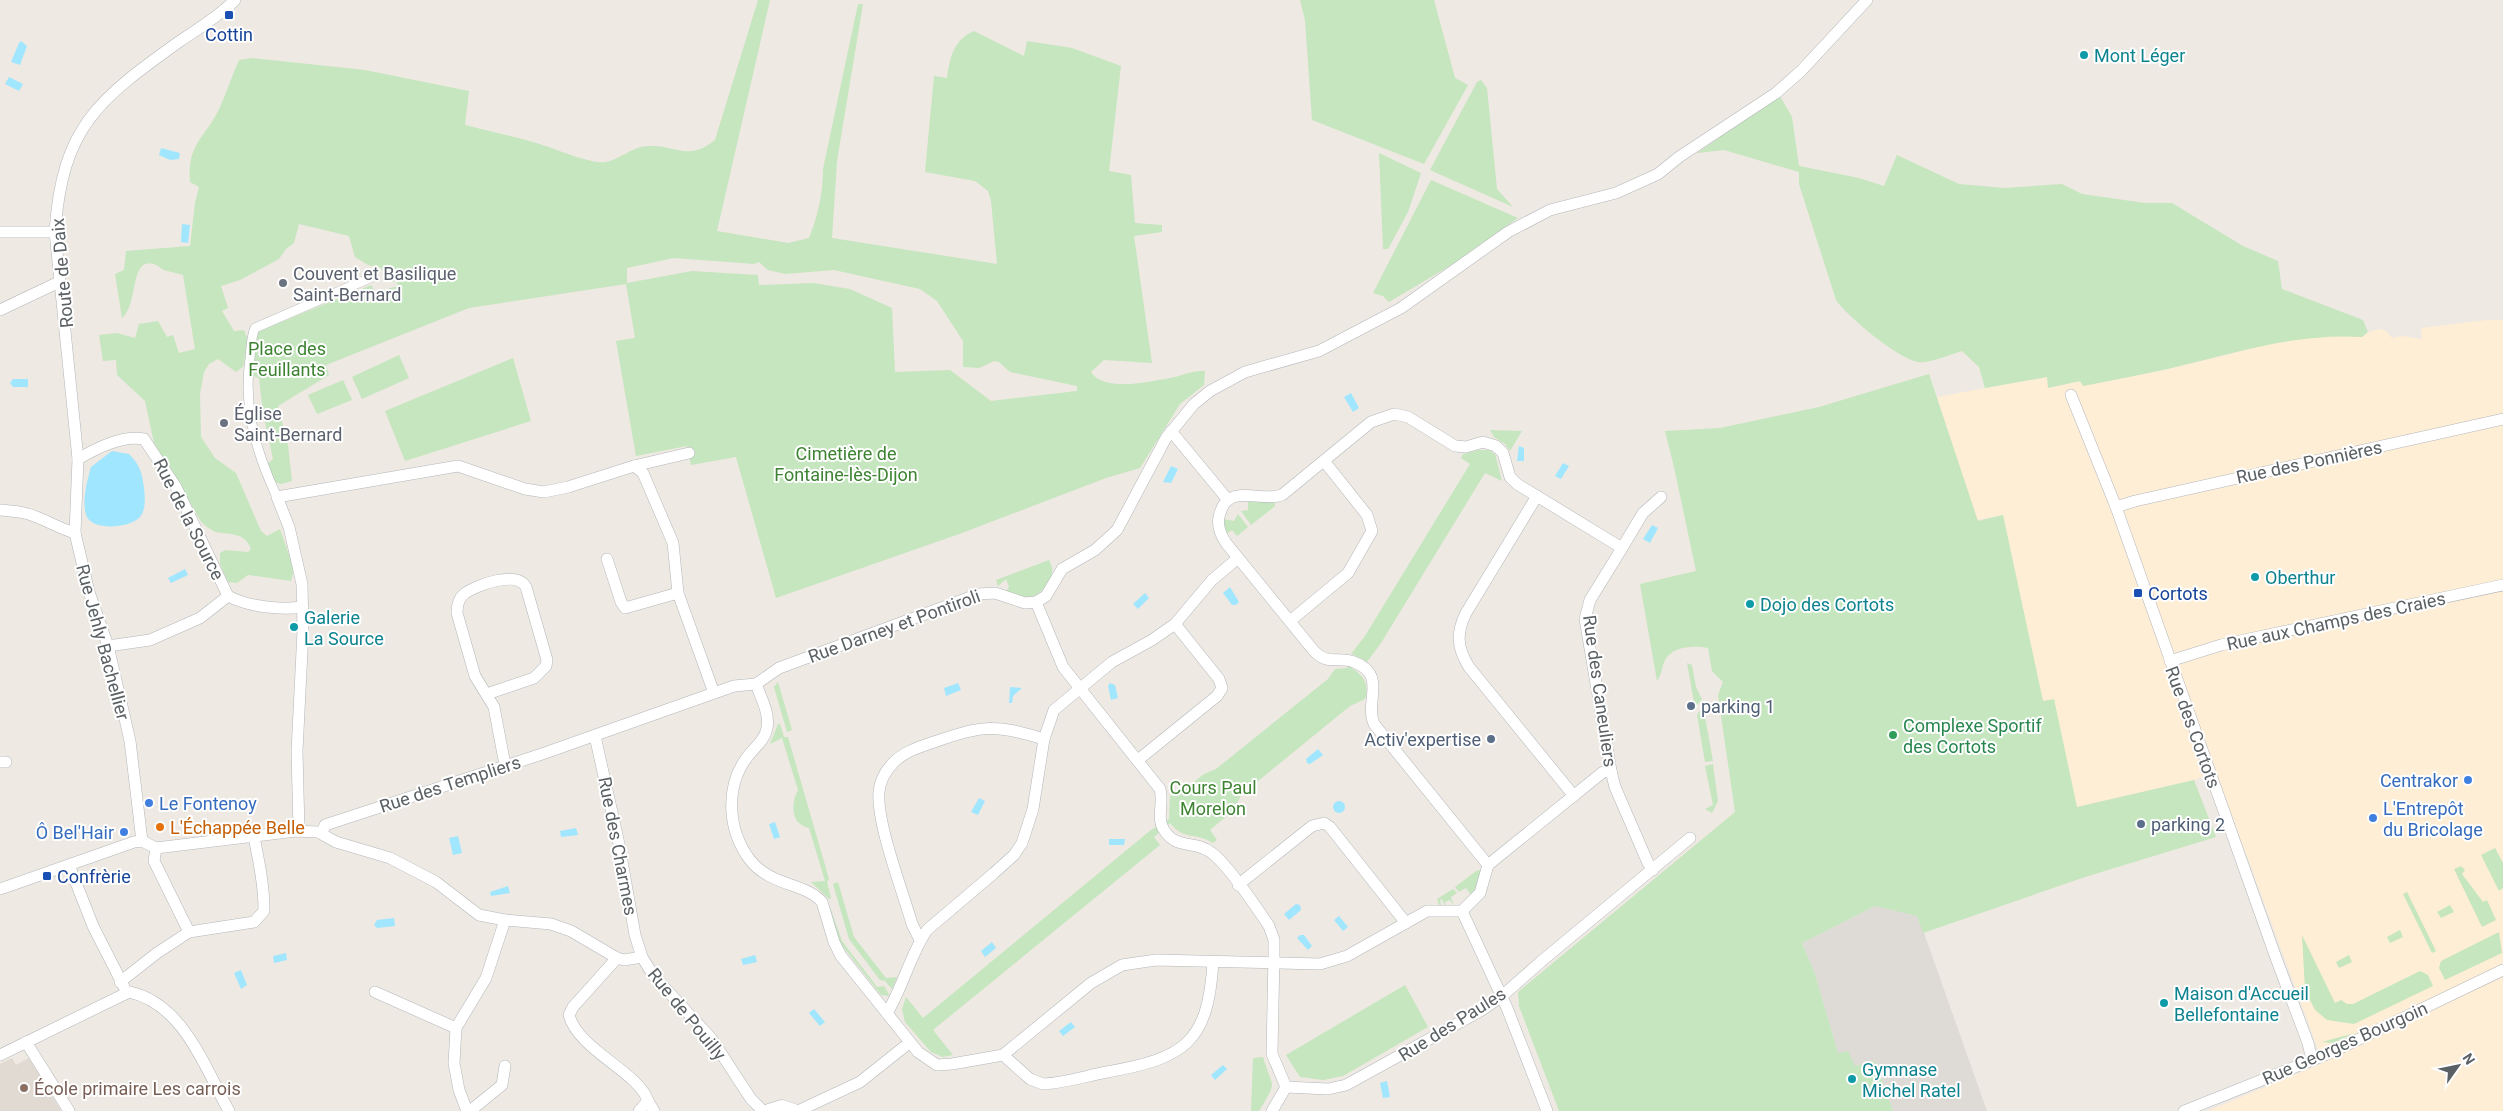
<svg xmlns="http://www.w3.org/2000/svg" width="2503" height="1111" viewBox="0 0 2503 1111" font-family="Roboto,sans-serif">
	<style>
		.commercial { fill: #feeed6 }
		.industrial { fill: #dedbd7 }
		.education { fill: #e0dad3 }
		.green { fill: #c5e6be; fill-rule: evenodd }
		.water { fill: #a1e6ff }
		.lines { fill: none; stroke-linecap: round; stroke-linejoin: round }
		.pedestrian-casing { stroke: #b3b6ba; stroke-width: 10 }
		.minor-casing { stroke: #b3b6ba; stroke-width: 12 }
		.tertiary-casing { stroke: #b3b6ba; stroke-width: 15 }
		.pedestrian { stroke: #fff; stroke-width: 9 }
		.minor { stroke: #fff; stroke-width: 11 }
		.tertiary { stroke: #fff; stroke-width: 14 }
		.transit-dot { fill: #1a4fb4; stroke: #fff; stroke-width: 2 }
		.culture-dot { fill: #0f9aa8; stroke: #fff; stroke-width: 2 }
		.worship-dot { fill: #6b7280; stroke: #fff; stroke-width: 2 }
		.service-dot { fill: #5c6f8a; stroke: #fff; stroke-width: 2 }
		.leisure-dot { fill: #2e9e5b; stroke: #fff; stroke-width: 2 }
		.shop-dot { fill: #3f7fe0; stroke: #fff; stroke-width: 2 }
		.food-dot { fill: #e8710a; stroke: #fff; stroke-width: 2 }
		.education-dot { fill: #8d6e63; stroke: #fff; stroke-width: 2 }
		.labels { text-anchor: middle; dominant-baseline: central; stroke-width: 4; stroke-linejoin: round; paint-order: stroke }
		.transit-label { font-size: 18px; fill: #164399; stroke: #fff; text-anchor: start }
		.culture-label { font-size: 18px; fill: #0d838f; stroke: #fff; text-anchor: start }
		.street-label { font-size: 18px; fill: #5a6063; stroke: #fff }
		.worship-label { font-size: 18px; fill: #5b616d; stroke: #fff; text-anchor: start }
		.park-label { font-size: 18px; fill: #3d8332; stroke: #fff }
		.service-label { font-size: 18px; fill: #4e5e75; stroke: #fff; text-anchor: start }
		.leisure-label { font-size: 18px; fill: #27864d; stroke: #fff; text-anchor: start }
		.shop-label { font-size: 18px; fill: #366cbe; stroke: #fff; text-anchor: end }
		.food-label { font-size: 18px; fill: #c56008; stroke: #fff; text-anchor: start }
		.education-label { font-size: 18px; fill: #785e54; stroke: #fff; text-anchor: start }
	</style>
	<rect width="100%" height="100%" fill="#eee9e2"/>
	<path class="commercial" d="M2487,320H2503V1111H2208L2323,1063L2216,772L2194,780L2077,807L2054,700L2043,702L2003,515L1977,520L1937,397L2047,377L2048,388L2081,381L2083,386L2165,370L2287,340L2337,335L2362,337L2368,332L2380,329L2386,331L2392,338L2403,336L2422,339L2421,328Z"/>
	<path class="industrial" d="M1875,906L1918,916L1987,1111H1893L1875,1061L1855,1066L1838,1053L1815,974L1802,943Z"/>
	<path class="education" d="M12,1058L16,1065L29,1058L61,1111H0V1064Z"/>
	<g class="green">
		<path d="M758,0H770L717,231L788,243L809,238C818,216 823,193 823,169L858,4H863L837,161L832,238L997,264L991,201L988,191L975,181L925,172L934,76L947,78C950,58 953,40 974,31L1024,56L1027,41L1072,48L1121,66L1109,171L1131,175L1135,223L1162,225V232L1134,236L1152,363L1104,360L1091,372C1103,392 1149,382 1170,378C1182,376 1192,370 1205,371L1204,385L1180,404L1140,468L1106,478L962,533L776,598L736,457L691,465L687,446L636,456L616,341L635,338L626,284L469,308L326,365L329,375L278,406L288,445L292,481L281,484L274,482L267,464L273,459L263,413L259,378L250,375L257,332L371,285L376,292L398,286L396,281L389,282L381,268L368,265L355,257L349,236L299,224L294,243L286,249L279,259L240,280L221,286L228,308L222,311L234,331L244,330L248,340L243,367L236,372L218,359L209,364L204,372L200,394L201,437L215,458L236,473L261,531L267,536L280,529L294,569L291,581L248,575L237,583L228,582L220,564V553L225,550L248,552L251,549C245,532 231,535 216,532C212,531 206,526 202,523L154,443L145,401L117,375L116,360L103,361L99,335L117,333L135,338L139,324L158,321L167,337L173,335L179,353L195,349L183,275C177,273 170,272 164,270C161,269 158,265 154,264C129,257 139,304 122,318L115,274L124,270L126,251L190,246L195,203L199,187L190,182C187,142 206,138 220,107C227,92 232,75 239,60L252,58L365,70L469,91L465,125C488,131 513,136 536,143C552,147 591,165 606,162C621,159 633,146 649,146C678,145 687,162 715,140ZM674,258L754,264L759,262L768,270L785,274L834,270L920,289L937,301L963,341V367L979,368L994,361L999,362L1010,372L1077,386V391L991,401L950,370L895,372L892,308L850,289L813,283L759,285L758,275L692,271L627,283V268Z"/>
		<path d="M1300,0H1434L1455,78L1468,85L1424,164L1312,120L1305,20Z"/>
		<path d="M1481,80L1487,88L1497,189L1513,207L1430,170L1477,82Z"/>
		<path d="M1780,96L1792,117L1799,166L1859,178L1884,186L1897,155L1959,184L2005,188L2062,184L2082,194L2145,203H2172L2243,246L2278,261L2282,289L2363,320L2368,332L2362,337C2304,333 2249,349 2192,363C2156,372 2119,379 2083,386L2080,381L2048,388L2047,377L1985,388L1979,367L1962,351C1952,354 1927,364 1918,362C1897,358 1848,317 1836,300L1799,184V172L1724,150L1697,153Z"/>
		<path d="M1379,153L1421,173L1408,212L1388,249H1383Z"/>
		<path d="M1431,180L1518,218L1448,267L1389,302L1383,296L1373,293Z"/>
		<path d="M399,355L409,378L362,399L352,377Z"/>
		<path d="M513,358L531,421L405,461L385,411Z"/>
		<path d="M1929,374L1978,521L2003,515L2043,701L2054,699L2077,807L2194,780L2216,837L2085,877L1923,933L1917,916L1875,906L1802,943L1815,974L1838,1053L1848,1051L1855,1066L1875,1061L1893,1111H1559L1519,1006L1518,992L1735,812L1718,695L1723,682L1712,671L1708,648C1693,645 1671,646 1664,662C1662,669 1661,675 1657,681L1640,584L1696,571L1674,467L1665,431L1720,428L1819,407Z"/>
		<path d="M343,380L352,400L317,414L308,395Z"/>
		<path d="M1490,430L1522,431L1510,451L1505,444L1494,437Z"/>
		<path d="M1479,450H1489L1495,454L1502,481L1485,473L1381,643L1367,662L1359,657L1352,668C1363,675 1370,685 1365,699L1350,706L1241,795L1234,810L1210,830L1217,840L1213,843C1196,832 1184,841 1170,823L1154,837L1160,845L933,1030L953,1055L943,1057L931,1052L905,1022L902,1009L906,997L923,1018L1151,830L1169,819L1170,796L1177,790L1180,793L1204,774L1216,769L1328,679L1335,669L1347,668L1355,655L1351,654L1365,636L1470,464L1461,458L1463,454Z"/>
		<path d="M1248,498L1275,501V506L1251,525L1241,511L1248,510Z"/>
		<path d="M1238,514L1248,527L1237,536L1232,530L1225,535L1223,519L1234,521Z"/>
		<path d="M1049,560C1054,570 1053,574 1048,583C1037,600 1023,600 1006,591L1009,587L1006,579L998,586L996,580Z"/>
		<path d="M1687,663L1692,665L1696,687L1702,699L1695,708Z"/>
		<path d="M778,682L792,730L787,732L774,687Z"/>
		<path d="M1703,706L1713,761L1705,762L1697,715Z"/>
		<path d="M778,724H780L784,737H788L829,879L827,882L831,898L829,899L811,882L825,881L809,828C790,824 791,803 798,790L782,738L770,744Z"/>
		<path d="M1713,764L1718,801L1712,813L1705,809L1713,805L1705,766Z"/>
		<path d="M2495,848L2503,863V888L2499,891L2481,855Z"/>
		<path d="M2461,866L2465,870L2462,874L2483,902L2487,900L2496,920L2482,927L2454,869Z"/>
		<path d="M1480,870L1479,884L1472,896L1466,888L1459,892L1455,887L1476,871Z"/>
		<path d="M838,882L854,937L886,978L897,977L892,989L885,981L880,980L849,939L833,884Z"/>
		<path d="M1453,889L1457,893L1451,897L1454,906L1450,900L1445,902L1446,908L1442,899L1440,900L1442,908H1440L1437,899Z"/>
		<path d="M2407,892L2436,951L2432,953L2403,894Z"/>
		<path d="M829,904L842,941L877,987L884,986L890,996L881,995L840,943Z"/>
		<path d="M2450,905L2454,912L2441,918L2437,912Z"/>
		<path d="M2400,930L2403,937L2390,943L2387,937Z"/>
		<path d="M2499,932L2502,953L2445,980L2439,968L2441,961Z"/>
		<path d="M2302,935L2335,1003L2341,1000L2347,1004H2353L2420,971L2428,975L2433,986L2354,1024L2327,1020L2315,1010L2305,990Z"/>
		<path d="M2349,955L2352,962L2339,968L2336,962Z"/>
		<path d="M1405,985L1428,1027L1343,1076L1323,1080L1300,1077L1286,1055Z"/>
		<path d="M2355,1033L2334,1043L2322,1042Z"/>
		<path d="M1263,1057C1272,1089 1279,1079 1259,1111H1251L1253,1058Z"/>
	</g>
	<g class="water">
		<path d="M21,41L27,46L20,65L11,62L19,43Z"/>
		<path d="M9,77L23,84L19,91L5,84Z"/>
		<path d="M161,148L180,153L179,159L170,160L159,155Z"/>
		<path d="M182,224L190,225L188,243L181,242Z"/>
		<path d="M13,379H28V387H13L10,383Z"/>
		<path d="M1351,393L1359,408L1353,412L1344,397Z"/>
		<path d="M1519,446L1524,448V461H1517Z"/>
		<path d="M112,451L129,454C140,465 142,473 144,488C145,497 146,510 140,517C130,528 94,531 87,517C81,503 87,481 91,467Z"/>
		<path d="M1563,463L1569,466L1561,479L1555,476Z"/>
		<path d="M1171,466L1178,469L1171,483L1163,482Z"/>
		<path d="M1652,525L1658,528L1650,543L1643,539Z"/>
		<path d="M185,569L188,575L171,583L168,578Z"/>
		<path d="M1230,587L1239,602L1236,605H1232L1223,593Z"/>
		<path d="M1145,593L1149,598L1138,609L1133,604Z"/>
		<path d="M958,683L961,690L946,696L944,688Z"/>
		<path d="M1110,683L1115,685L1118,698L1111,700L1108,686Z"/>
		<path d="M1010,687L1022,688L1013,696L1012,703H1009Z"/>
		<path d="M1318,749L1323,755L1310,764L1307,763L1306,759Z"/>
		<path d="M979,798L985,801L978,815L971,812Z"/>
		<circle cx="1339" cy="807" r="6"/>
		<path d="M775,822L780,837L774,839L769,824Z"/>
		<path d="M576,828L578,835L561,837L560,831Z"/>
		<path d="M458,836L462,853L453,855L449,838Z"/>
		<path d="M1109,839H1125L1124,845H1109Z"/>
		<path d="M508,886L510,893L491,896L490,892Z"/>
		<path d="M1296,904L1300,905L1301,910L1289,920L1284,914Z"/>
		<path d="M1339,916L1348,927L1343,931L1334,920Z"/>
		<path d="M394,918L395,926L377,928L374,925L377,920Z"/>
		<path d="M1300,935H1304L1312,946L1308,950L1297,938Z"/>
		<path d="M992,942L996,948L985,957L981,951Z"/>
		<path d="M286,953L287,960L274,963L273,956Z"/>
		<path d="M755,955L757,962L743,965L741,959Z"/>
		<path d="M241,970L247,985L241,989L234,973Z"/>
		<path d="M814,1009L825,1022L820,1026L809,1013Z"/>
		<path d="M1071,1022L1075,1027L1063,1036L1059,1031Z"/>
		<path d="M1223,1065L1227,1069L1215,1080L1211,1075Z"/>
		<path d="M1387,1081L1390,1097L1383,1098L1380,1083Z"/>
	</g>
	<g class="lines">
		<defs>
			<path id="pedestrian" d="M277,497C256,452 243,408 250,358C251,348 251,337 255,328L372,277"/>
			<g id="minor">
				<path d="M0,232H55"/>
				<path d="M0,310L59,282"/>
				<path d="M2071,395L2116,507L2276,958L2308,1043L2312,1060"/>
				<path d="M1171,431L1228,500"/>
				<path d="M78,459C97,448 122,435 144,439L176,487L228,596C249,607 280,610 303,607"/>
				<path d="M634,466L643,473L673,543L678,593L714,693"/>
				<path d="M1537,496L1466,613C1456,633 1457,648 1469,667L1574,796"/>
				<path d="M2116,507L2135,501L2503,419"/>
				<path d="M0,510C8,511 16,511 24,513C42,517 57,528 75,533"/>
				<path d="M607,559L621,602L625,608L678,593"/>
				<path d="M1036,602L1063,667L1160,789C1164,803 1156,818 1164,830C1176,850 1196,840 1212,853C1228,865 1257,908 1269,926L1274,940V955L1272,1054L1286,1087"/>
				<path d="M1290,621L1348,573L1372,531L1367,515L1324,461"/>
				<path d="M108,646L150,640L200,618L228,596"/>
				<path d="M2170,661L2221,645L2503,585"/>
				<path d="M756,684L779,668L979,594L995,593L1025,603L1036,602L1046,596L1062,569L1095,550L1117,530L1166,438L1194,404L1210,391L1245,372L1319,351L1401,308L1508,232L1550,210L1616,193L1658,174L1679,157L1776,93L1801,71L1867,0"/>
				<path d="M756,684C761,698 770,714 767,728C765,740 755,747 748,756C724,787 728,831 750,860C770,886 806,883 822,902L834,942L841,956L918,1052L937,1065L952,1064L1003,1055L1091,983L1122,965L1156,960L1320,964L1347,956L1427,911H1462L1480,893L1488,865L1603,772L1611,771"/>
				<path d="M487,694L534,678L546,666L547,660L526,587C517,570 476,585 464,594C458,599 457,606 457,613L475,676L494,707L505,765"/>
				<path d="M595,736L619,844L635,935L642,957L653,975L711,1038L751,1099L763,1111"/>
				<path d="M1138,760L1217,696L1222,688L1219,679L1175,624"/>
				<path d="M0,762H6"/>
				<path d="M299,831L297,751L303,631L302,584L289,527L277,497L458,466L525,489L544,492L568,487L634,466L689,453"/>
				<path d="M322,833L325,825L542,754L734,686L756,684"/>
				<path d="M142,841L130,741L122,706L108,646L89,592L75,533L78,459L55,232C62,126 99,99 180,41C198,29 219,16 235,0"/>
				<path d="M142,841L156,848L296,831L318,832L336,842L390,858L436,882L479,915L505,920L551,924L571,931L617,958L624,960L642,957"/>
				<path d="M156,848L154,861L189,932"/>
				<path d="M69,865L93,926L124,987"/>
				<path d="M1488,865L1374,724C1364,702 1388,675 1354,662C1338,656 1328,666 1314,651L1226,543C1220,534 1216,524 1220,513C1229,482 1261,503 1282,495L1371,422L1394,414L1408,417L1455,446L1466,447L1483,442L1496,446L1503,453L1510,477L1517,484L1622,548"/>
				<path d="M1653,870L1648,863L1615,787L1611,771L1585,619L1590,600L1622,548L1643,513L1661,497"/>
				<path d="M1238,885L1312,826L1324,823L1330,827L1406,923"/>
				<path d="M0,889L134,842L142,841"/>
				<path d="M1462,911L1507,1008L1547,1111"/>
				<path d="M920,940L912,924C903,892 876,822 879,792C880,781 886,770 894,762C905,751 920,747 934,742C983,725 995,724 1044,739"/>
				<path d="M617,958L573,1007L569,1015C578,1050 639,1072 648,1101"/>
				<path d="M120,982L157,953L189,932L254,922L264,911C264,885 259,862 254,837"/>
				<path d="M129,992C183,1003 205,1068 229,1111"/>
				<path d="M375,992L456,1028"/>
				<path d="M887,1013C903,987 910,955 927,930L994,873L1014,855L1022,843L1033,809L1044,739L1054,710L1112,662L1152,640L1175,624L1212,580L1238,558"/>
				<path d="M26,1042L69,1111"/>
				<path d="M0,1055L129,992"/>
				<path d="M1003,1055L1030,1079L1043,1084C1064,1083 1086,1076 1107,1072C1184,1058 1208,1044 1213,962"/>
				<path d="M1286,1087L1328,1089L1346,1085L1482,1010L1502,996L1544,959L1690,838"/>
				<path d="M467,1111L459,1090L454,1063L456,1028L486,978L505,920"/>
				<path d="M470,1111L502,1085L505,1066"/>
				<path d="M639,1111L648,1101L654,1111"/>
				<path d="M798,1111L860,1082L909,1043"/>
				<path d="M1272,1111L1286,1087"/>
				<path d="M2184,1111L2330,1053L2503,970"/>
			</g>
			<path id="tertiary" d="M769,1111L782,1107L794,1111"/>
		</defs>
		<use href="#pedestrian" class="pedestrian-casing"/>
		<use href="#minor" class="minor-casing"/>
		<use href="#tertiary" class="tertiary-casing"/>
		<use href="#pedestrian" class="pedestrian"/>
		<use href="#minor" class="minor"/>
		<use href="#tertiary" class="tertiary"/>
	</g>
	<g class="transit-dot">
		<rect x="224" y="10" width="10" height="10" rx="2.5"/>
		<rect x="2133" y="588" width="10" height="10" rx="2.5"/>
		<rect x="42" y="871" width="10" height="10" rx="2.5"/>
	</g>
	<g class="culture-dot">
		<circle cx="2084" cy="55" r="5"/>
		<circle cx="2255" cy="577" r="5"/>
		<circle cx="1750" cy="604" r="5"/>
		<circle cx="294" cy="627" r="5"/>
		<circle cx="2164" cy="1003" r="5"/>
		<circle cx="1852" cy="1079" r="5"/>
	</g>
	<g class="worship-dot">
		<circle cx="283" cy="283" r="5"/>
		<circle cx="224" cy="423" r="5"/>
	</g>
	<g class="service-dot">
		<circle cx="1691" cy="706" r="5"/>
		<circle cx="1491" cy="739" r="5"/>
		<circle cx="2141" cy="824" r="5"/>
	</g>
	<circle class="leisure-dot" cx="1893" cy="735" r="5"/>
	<g class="shop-dot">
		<circle cx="2468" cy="780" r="5"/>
		<circle cx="149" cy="803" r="5"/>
		<circle cx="2373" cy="818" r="5"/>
		<circle cx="124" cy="832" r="5"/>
	</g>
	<circle class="food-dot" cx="160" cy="827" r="5"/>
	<circle class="education-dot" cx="24" cy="1088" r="5"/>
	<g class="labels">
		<g class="transit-label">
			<text x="229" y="34" text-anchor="middle">Cottin</text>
			<text x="2148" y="593">Cortots</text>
			<text x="57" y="876">Confrèrie</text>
		</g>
		<g class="culture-label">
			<text x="2094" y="55">Mont Léger</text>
			<text x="2265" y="577">Oberthur</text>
			<text x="1760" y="604">Dojo des Cortots</text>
			<text x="304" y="617">Galerie<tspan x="304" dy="21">La Source</tspan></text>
			<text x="2174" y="993">Maison d'Accueil<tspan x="2174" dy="21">Bellefontaine</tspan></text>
			<text x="1862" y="1069">Gymnase<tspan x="1862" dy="21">Michel Ratel</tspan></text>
		</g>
		<g class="street-label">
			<text transform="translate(62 273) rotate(-95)">Route de Daix</text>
			<text transform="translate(2309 462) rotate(-12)">Rue des Ponnières</text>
			<text transform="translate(189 519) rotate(63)">Rue de la Source</text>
			<text transform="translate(2336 621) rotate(-12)">Rue aux Champs des Craies</text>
			<text transform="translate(894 626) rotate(-20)">Rue Darney et Pontiroli</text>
			<text transform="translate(103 642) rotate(75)">Rue Jehly Bachellier</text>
			<text transform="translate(1600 691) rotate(82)">Rue des Caneuliers</text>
			<text transform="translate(2193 727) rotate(70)">Rue des Cortots</text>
			<text transform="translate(450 784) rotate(-18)">Rue des Templiers</text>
			<text transform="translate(618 846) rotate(79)">Rue des Charmes</text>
			<text transform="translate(687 1014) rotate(51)">Rue de Pouilly</text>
			<text transform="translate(1452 1024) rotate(-32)">Rue des Paules</text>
			<text transform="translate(2345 1043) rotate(-24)">Rue Georges Bourgoin</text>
		</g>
		<g class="worship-label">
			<text x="293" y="273">Couvent et Basilique<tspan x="293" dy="21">Saint-Bernard</tspan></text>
			<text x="234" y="413">Église<tspan x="234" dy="21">Saint-Bernard</tspan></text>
		</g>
		<g class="park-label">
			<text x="287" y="348">Place des<tspan x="287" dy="21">Feuillants</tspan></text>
			<text x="846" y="453">Cimetière de<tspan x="846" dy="21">Fontaine-lès-Dijon</tspan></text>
			<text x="1213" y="787">Cours Paul<tspan x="1213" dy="21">Morelon</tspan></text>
		</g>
		<g class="service-label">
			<text x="1701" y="706">parking 1</text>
			<text x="1481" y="739" text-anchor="end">Activ'expertise</text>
			<text x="2151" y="824">parking 2</text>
		</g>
		<g class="leisure-label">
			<text x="1903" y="725">Complexe Sportif<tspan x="1903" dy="21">des Cortots</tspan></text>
		</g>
		<g class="shop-label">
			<text x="2458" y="780">Centrakor</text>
			<text x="159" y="803" text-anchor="start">Le Fontenoy</text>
			<text x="2383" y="808" text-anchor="start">L'Entrepôt<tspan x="2383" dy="21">du Bricolage</tspan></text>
			<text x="114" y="832">Ô Bel'Hair</text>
		</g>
		<g class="food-label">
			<text x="170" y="827">L'Échappée Belle</text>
		</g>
		<g class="education-label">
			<text x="34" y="1088">École primaire Les carrois</text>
		</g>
	</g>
	<g transform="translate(2458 1066) rotate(57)" stroke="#ffffff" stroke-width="4" paint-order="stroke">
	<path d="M0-4L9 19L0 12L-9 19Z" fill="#5a6063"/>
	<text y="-8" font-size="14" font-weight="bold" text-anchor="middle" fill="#5a6063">N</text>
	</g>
</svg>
